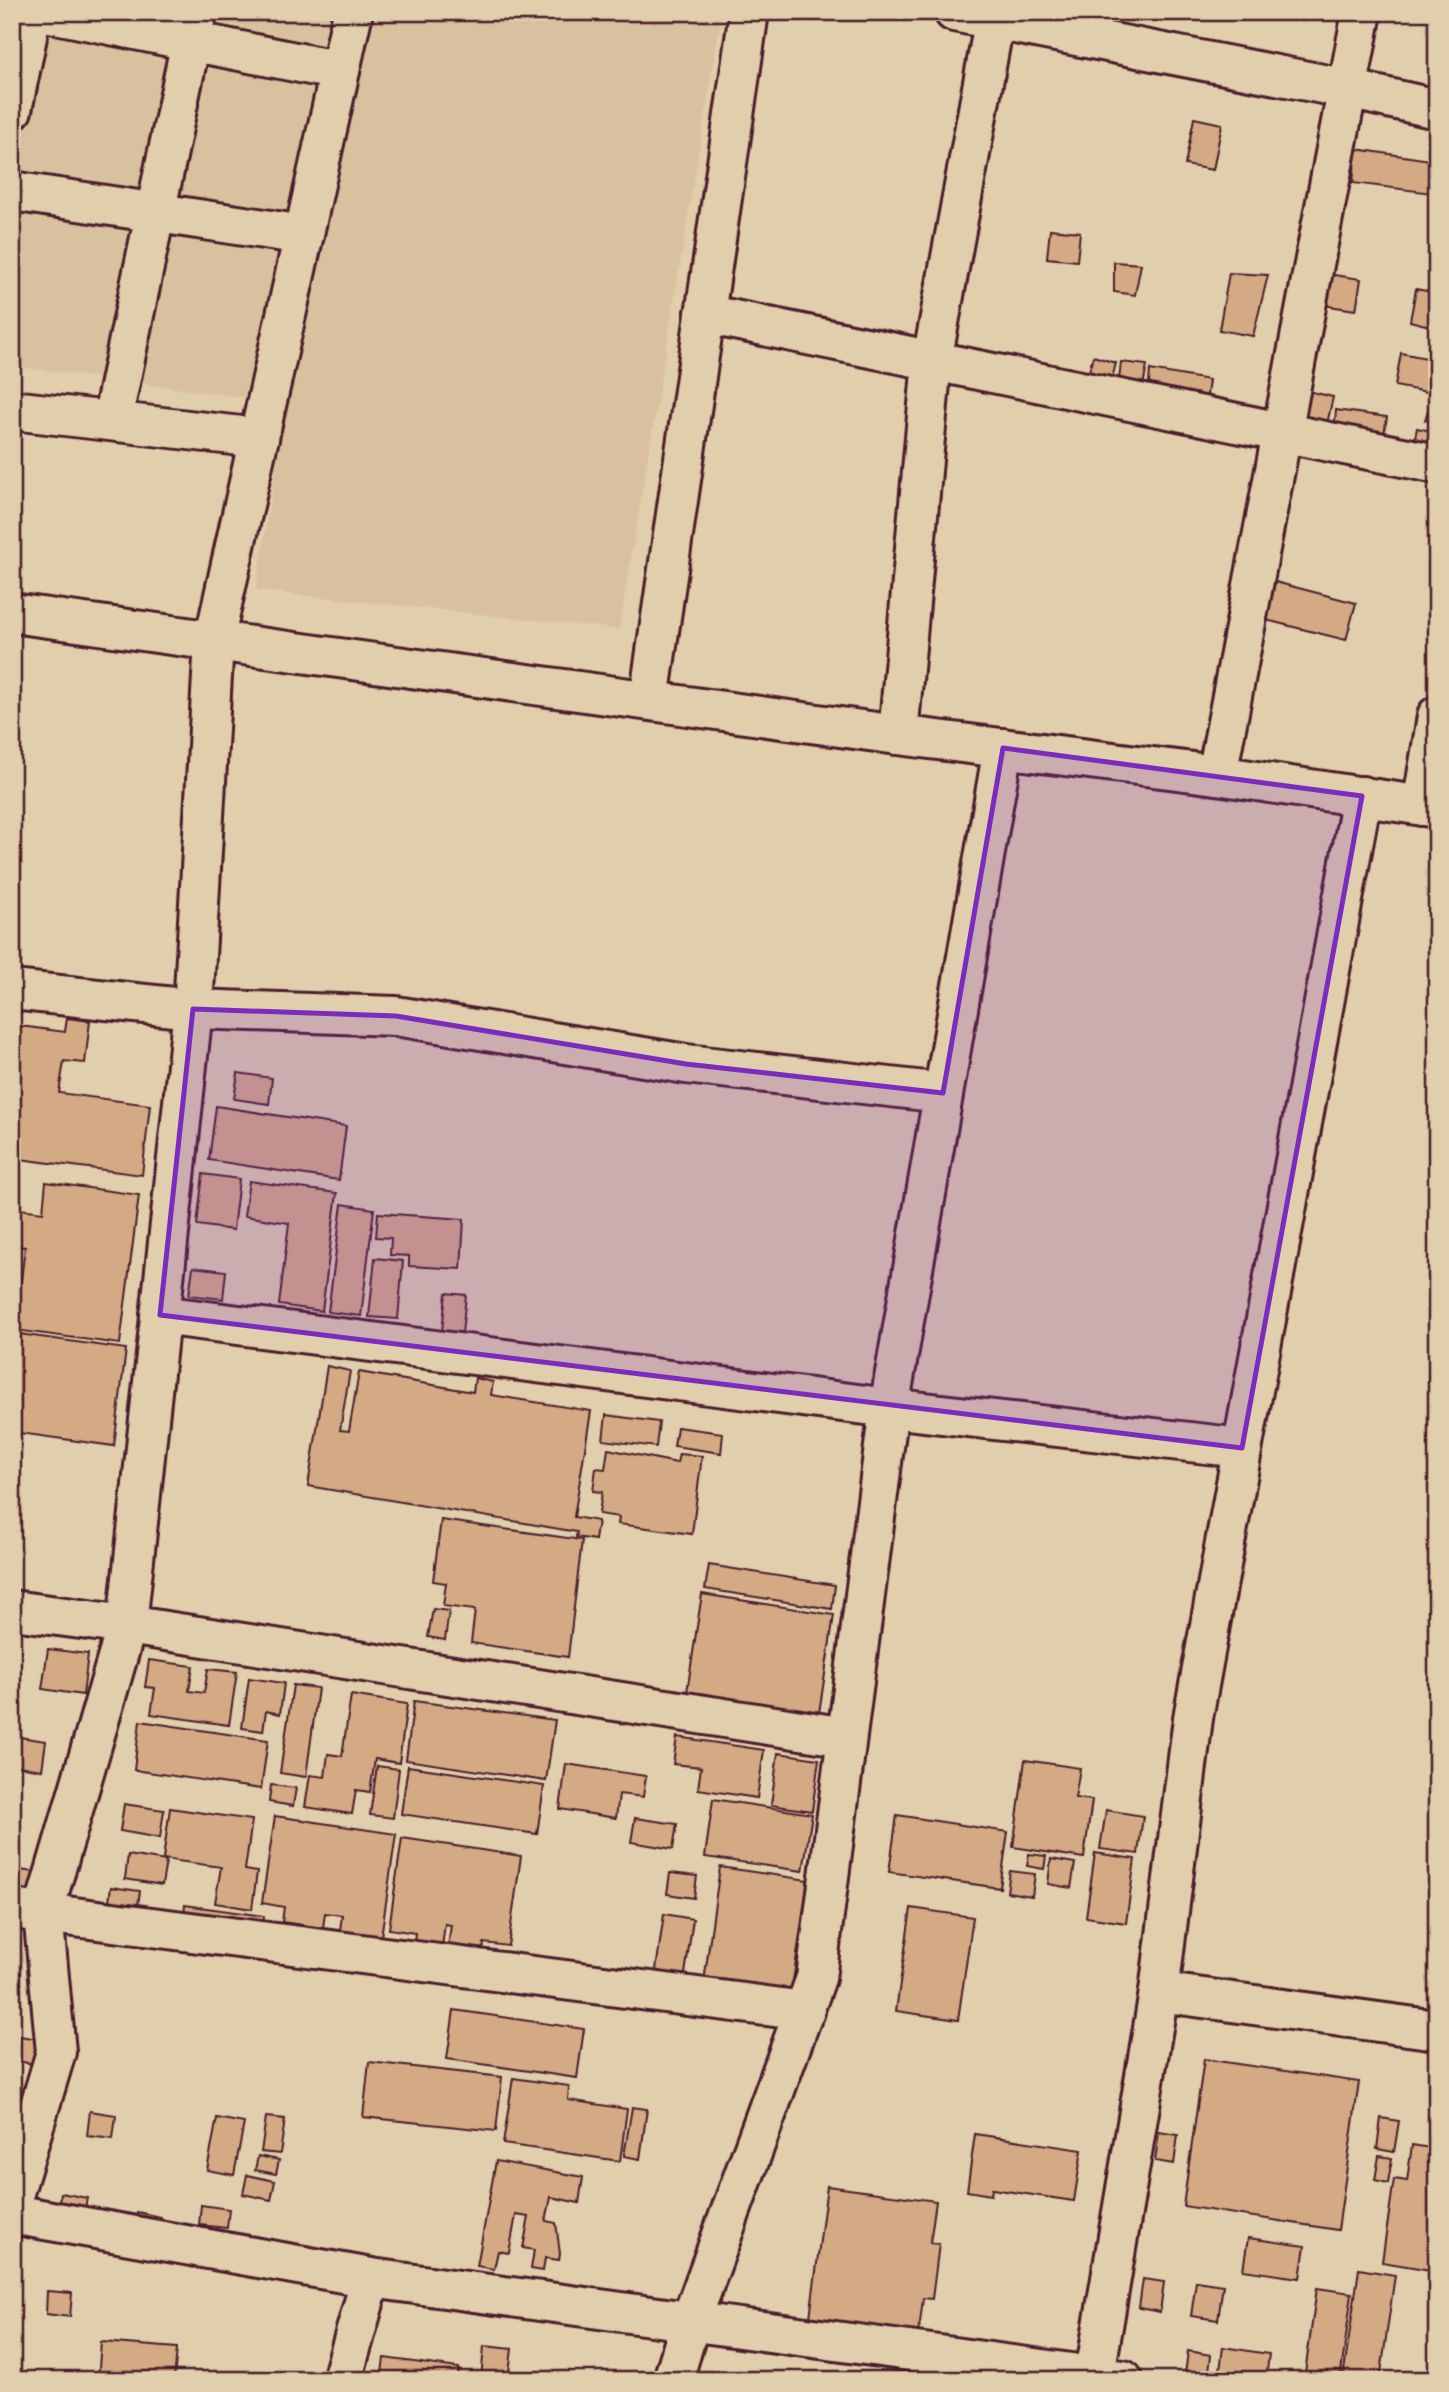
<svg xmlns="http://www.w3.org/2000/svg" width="1449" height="2392" viewBox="0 0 1449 2392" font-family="'Gochi Hand',sans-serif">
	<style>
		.built { fill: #d9c09e }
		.building { fill: #d4aa85; stroke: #4a1f2b; stroke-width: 2 }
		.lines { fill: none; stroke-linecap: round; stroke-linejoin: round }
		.minor-casing { stroke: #4a1f2b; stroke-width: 44 }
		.tertiary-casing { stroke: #4a1f2b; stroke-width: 44 }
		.minor { stroke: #e0ceac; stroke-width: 38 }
		.tertiary { stroke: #e0ceac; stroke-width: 38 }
		.marked { fill: #7b2cbf; fill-opacity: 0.2; stroke: #7b2cbf; stroke-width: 5; stroke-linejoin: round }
	</style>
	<rect width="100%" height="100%" fill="#e0ceac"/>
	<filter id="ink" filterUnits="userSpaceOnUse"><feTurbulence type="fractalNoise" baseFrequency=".0143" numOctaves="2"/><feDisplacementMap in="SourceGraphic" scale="14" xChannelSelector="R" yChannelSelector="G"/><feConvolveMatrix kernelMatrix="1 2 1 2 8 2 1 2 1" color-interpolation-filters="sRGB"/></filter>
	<g filter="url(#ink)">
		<path class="built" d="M12,12H722L619,629L256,590L286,403L12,366Z"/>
		<g class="building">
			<path d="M1194,118L1222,124L1213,170L1185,165Z"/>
			<path d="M1356,149L1437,161L1432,193L1353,183Z"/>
			<path d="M1050,229L1080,232L1077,261L1047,258Z"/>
			<path d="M1114,262L1141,264L1135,295L1114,292Z"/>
			<path d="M1229,273L1268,275L1253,336L1219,330Z"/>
			<path d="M1327,274L1361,279L1356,310L1322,305Z"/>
			<path d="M1416,289L1437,293V328L1410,321Z"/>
			<path d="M1401,353L1437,360V394L1395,386Z"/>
			<path d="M1093,356L1116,363L1109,390L1086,383Z"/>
			<path d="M1121,362L1147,365L1141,396L1118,390Z"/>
			<path d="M1150,370L1209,380L1205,410L1148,397Z"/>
			<path d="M1304,390L1333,397L1325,433L1295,426Z"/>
			<path d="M1431,400L1437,401V423L1425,420Z"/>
			<path d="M1336,410L1387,417L1382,445L1334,434Z"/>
			<path d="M1417,428L1437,432V456L1412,452Z"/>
			<path d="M1275,582L1356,603L1346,640L1266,620Z"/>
			<path d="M67,1018L90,1021L85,1063L64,1061L59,1093L150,1105L142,1175L12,1158V1025L65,1032Z"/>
			<path d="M238,1073L272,1078L269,1104L234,1099Z"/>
			<path d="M216,1106L346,1126L339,1180L209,1160Z"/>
			<path d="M203,1174L239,1179L233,1230L197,1225Z"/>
			<path d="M249,1181L337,1193L322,1311L279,1305L289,1223L244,1216Z"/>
			<path d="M46,1182L139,1195L120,1344L15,1330L25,1247L15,1246L20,1209L43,1212Z"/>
			<path d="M342,1204L374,1209L361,1316L328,1312Z"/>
			<path d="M378,1213L464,1219L461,1269L409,1266V1256L390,1255L391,1238L376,1237Z"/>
			<path d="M375,1258L403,1261L398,1319L369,1317Z"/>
			<path d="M193,1267L226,1271L223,1299L189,1295Z"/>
			<path d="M446,1293L466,1295L462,1333L442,1331Z"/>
			<path d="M12,1333L126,1349L114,1446L12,1432Z"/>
			<path d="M327,1366L350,1371L340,1430L349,1431L359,1372L473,1392L475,1378L493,1382L491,1395L591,1411L574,1517L598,1521L595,1540L576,1537L577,1532L308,1486Z"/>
			<path d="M606,1415L659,1422L656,1447L603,1440Z"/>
			<path d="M677,1427L723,1433L721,1453L674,1446Z"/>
			<path d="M608,1449L677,1463L679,1454L702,1456L692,1534L618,1524L619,1517L599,1514L602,1492L593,1491L596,1468L605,1469Z"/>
			<path d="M441,1520L582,1540L568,1657L471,1643L475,1610L443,1606L446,1583L433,1581Z"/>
			<path d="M709,1565L835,1585L832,1609L705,1589Z"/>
			<path d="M702,1594L834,1615L819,1713L687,1692Z"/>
			<path d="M433,1609L449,1611L445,1640L428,1637Z"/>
			<path d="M48,1649L88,1654L83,1695L42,1689Z"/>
			<path d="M149,1660L193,1666L189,1691L204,1693L208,1669L237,1672L229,1725L151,1714L155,1688L145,1687Z"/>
			<path d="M249,1678L284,1683L280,1714L266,1711L263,1731L242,1728Z"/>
			<path d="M293,1685L318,1688L306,1777L280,1773Z"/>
			<path d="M351,1695L407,1704L399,1763L375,1759L370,1792L356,1790L352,1814L305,1807L310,1775L325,1777L328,1754L342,1756Z"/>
			<path d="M414,1701L555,1720L546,1781L406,1760Z"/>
			<path d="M140,1721L268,1740L261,1789L134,1770Z"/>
			<path d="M13,1736L46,1741L42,1770L12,1765Z"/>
			<path d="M677,1737L764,1750L757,1798L698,1789L701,1767L673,1764Z"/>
			<path d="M778,1753L819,1759L812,1811L771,1805Z"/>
			<path d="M1025,1760L1080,1768L1075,1798L1092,1800L1084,1858L1013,1847Z"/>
			<path d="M566,1764L646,1776L643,1797L619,1794L616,1818L560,1809Z"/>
			<path d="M377,1766L399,1769L393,1818L370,1815Z"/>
			<path d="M408,1766L544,1786L537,1834L401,1814Z"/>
			<path d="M271,1785L296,1788L293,1806L269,1802Z"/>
			<path d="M713,1799L812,1814L803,1871L705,1857Z"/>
			<path d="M124,1804L164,1810L160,1838L120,1831Z"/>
			<path d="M170,1808L252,1820L245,1870L257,1872L252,1909L215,1903L221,1867L163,1859Z"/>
			<path d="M1106,1810L1143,1816L1138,1854L1100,1849Z"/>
			<path d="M897,1815L1008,1832L1000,1888L889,1872Z"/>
			<path d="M275,1816L396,1834L381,1937L340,1931L342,1915L325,1913L323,1928L282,1922L284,1907L262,1903Z"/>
			<path d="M635,1818L677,1824L673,1849L631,1842Z"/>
			<path d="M402,1838L521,1856L508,1946L484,1943L482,1960L447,1955L451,1925L445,1924L441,1954L413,1950L415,1933L389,1929Z"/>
			<path d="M1095,1853L1135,1859L1126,1923L1086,1917Z"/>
			<path d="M1029,1854L1046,1856L1044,1869L1027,1866Z"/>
			<path d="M128,1855L166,1861L162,1885L125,1879Z"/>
			<path d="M1051,1859L1075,1863L1071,1888L1048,1884Z"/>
			<path d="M720,1867L808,1880L791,1995L704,1982Z"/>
			<path d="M12,1869L42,1873L38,1905L12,1901Z"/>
			<path d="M1010,1871L1035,1874L1032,1896L1007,1892Z"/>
			<path d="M670,1873L697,1876L694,1898L667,1894Z"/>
			<path d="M111,1887L140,1891L136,1918L107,1914Z"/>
			<path d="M185,1905L264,1916L262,1935L183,1923Z"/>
			<path d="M911,1908L973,1917L958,2020L896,2011Z"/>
			<path d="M664,1914L693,1919L684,1981L655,1977Z"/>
			<path d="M454,2010L584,2029L577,2078L447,2059Z"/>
			<path d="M20,2036L38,2039L34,2064L16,2061Z"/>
			<path d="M1204,2059L1359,2082L1338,2230L1183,2206Z"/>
			<path d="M369,2062L502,2077L496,2131L363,2117Z"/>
			<path d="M513,2078L569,2086L568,2100L627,2109L620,2161L503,2144Z"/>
			<path d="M632,2107L647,2109L640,2159L624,2156Z"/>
			<path d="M90,2111L116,2115L113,2139L87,2136Z"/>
			<path d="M266,2117L285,2119L280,2154L261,2152Z"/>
			<path d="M217,2118L244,2123L234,2175L207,2170Z"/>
			<path d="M1381,2118L1399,2121L1394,2152L1377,2149Z"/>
			<path d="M1159,2132L1178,2135L1174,2164L1155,2161Z"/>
			<path d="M975,2134L1082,2150L1074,2201L992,2189L991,2195L967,2191Z"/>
			<path d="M1412,2145L1437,2149V2271L1382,2262L1394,2179L1407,2181Z"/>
			<path d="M258,2156L279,2160L276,2174L255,2170Z"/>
			<path d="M1379,2156L1392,2158L1388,2183L1375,2180Z"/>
			<path d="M496,2161L583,2177L579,2203L551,2197L546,2221L556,2223L560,2254L559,2260L545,2258L543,2271L531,2269L534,2250L523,2248L529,2217L516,2215L509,2253L498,2251L494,2269L477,2266Z"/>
			<path d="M247,2175L275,2181L271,2200L243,2194Z"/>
			<path d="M827,2186L936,2201L930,2243L939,2244L932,2299L923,2298L918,2340L809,2325Z"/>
			<path d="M61,2193L87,2198L82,2223L56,2219Z"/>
			<path d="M201,2205L229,2209L227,2228L199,2225Z"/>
			<path d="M137,2212L161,2217L159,2229L134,2224Z"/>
			<path d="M1248,2238L1305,2246L1300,2278L1243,2270Z"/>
			<path d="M1359,2269L1395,2275L1380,2380L1343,2378Z"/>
			<path d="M1143,2279L1164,2282L1160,2312L1139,2308Z"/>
			<path d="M1196,2281L1223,2285L1218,2320L1191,2316Z"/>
			<path d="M1317,2288L1352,2293L1340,2380H1304Z"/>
			<path d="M47,2291L72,2293L70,2317L46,2314Z"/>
			<path d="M101,2342L177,2348L174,2380H98Z"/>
			<path d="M484,2346L512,2349L508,2380H481Z"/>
			<path d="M1223,2347L1269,2354L1266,2380L1219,2379Z"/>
			<path d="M1188,2351L1211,2355L1208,2379L1185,2375Z"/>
			<path d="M384,2358L459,2368L457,2380H381Z"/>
		</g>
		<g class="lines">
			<defs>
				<g id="minor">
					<path d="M46,12L340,71"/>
					<path d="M954,12L1348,89L1437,109"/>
					<path d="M12,110L32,12"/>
					<path d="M12,191L304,235"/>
					<path d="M705,314L1437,464"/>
					<path d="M12,410L259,438"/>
					<path d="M112,421L197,12"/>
					<path d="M649,700L749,12"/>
					<path d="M898,735L932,361L996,12"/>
					<path d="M1217,775L1362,12"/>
					<path d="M1422,806L1437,716"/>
					<path d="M12,990L193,1009L396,1016L686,1064L943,1093"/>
					<path d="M160,1315L889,1408L1242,1448"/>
					<path d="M12,1610L127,1625L846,1737"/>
					<path d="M12,1909L805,2011"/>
					<path d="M1159,1992L1437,2030"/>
					<path d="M12,2199L56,2052L43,1913L127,1625L193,1009L214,641L353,12"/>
					<path d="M12,2214L371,2278L1123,2380"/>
					<path d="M342,2380L371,2278"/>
					<path d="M673,2380L691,2320L816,1978L889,1408L1003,748"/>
					<path d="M1094,2380L1159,1992L1193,1718L1362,796"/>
				</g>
				<path id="tertiary" d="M12,613L898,735L1217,775L1437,808"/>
			</defs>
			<use href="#minor" class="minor-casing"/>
			<use href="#tertiary" class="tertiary-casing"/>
			<use href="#minor" class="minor"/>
			<use href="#tertiary" class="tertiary"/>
		</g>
	</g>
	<path class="marked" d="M1003,748L1362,796L1242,1448L160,1315L193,1009L396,1016L686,1064L943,1093Z"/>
	<rect width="1449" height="2392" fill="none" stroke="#e0ceac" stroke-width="42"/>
	<rect x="21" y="21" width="1407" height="2350" fill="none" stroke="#4a1f2b" stroke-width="2.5" filter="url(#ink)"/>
</svg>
